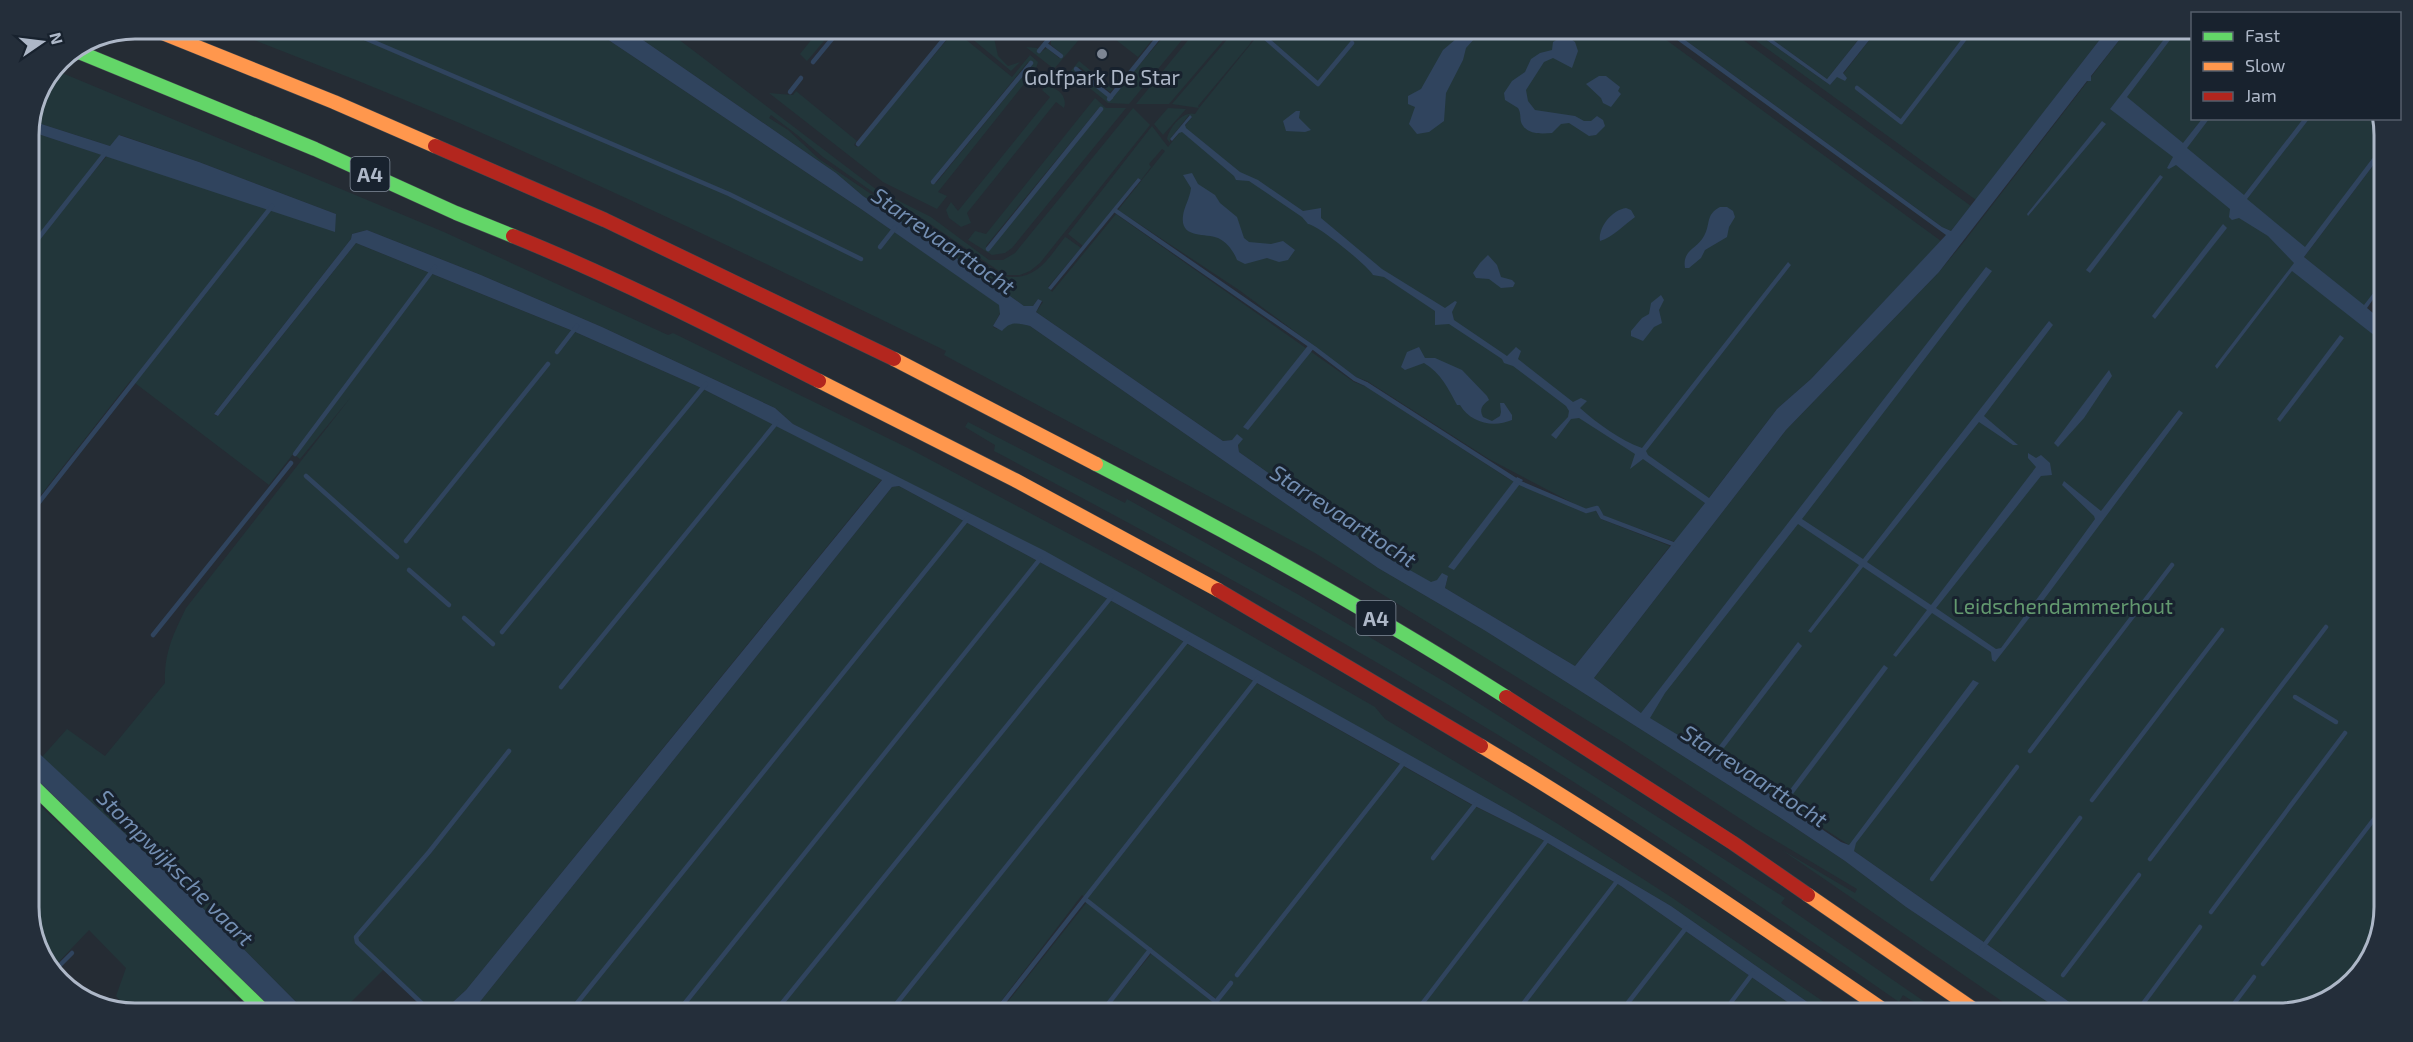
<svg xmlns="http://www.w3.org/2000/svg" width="2413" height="1042" viewBox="0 0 2413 1042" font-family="'Exo 2',sans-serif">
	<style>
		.green { fill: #22363a; fill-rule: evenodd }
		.water { fill: #30445e }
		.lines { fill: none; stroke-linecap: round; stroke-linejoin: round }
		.stream { stroke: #30445e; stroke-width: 4.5 }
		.fast-casing { stroke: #43484e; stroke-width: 15 }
		.slow-casing { stroke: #43484e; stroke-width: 15 }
		.jam-casing { stroke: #43484e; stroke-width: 15 }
		.fast { stroke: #63d668; stroke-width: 14 }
		.slow { stroke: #ff974d; stroke-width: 14 }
		.jam { stroke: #b3261e; stroke-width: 14 }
		.poi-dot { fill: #7d8694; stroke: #18222e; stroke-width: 2 }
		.labels { text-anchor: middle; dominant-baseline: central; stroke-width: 6; stroke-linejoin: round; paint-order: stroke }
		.shield { fill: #18222e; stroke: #808a99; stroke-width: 1.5 }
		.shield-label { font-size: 20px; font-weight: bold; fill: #adb7c7 }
		.poi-label { font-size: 21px; fill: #adb7c7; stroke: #18222e }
		.park-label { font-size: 21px; fill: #63996f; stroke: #18222e }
		.water-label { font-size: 22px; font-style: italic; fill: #738eb2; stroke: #18222e }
		.rim { fill: none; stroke: #adb7c7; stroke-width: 3 }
	</style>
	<rect width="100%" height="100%" fill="#252c34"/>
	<g class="green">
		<path d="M1061,28L1088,29L1054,69L1026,47L1037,48L1041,52L1047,48L1059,58L1062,54L1051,45V40Z"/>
		<path d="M1198,28L1233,29L1169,104H1136Z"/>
		<path d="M1650,28L1941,241L1811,379L1777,409L1675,542L1604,516L1597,507L1586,510L1489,459L1367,381L1356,377L1239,290L1118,210L1165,151L1162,149L1149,164L1151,167L1141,180L1138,178L1083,246L1068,234L1152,126L1168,147L1192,117L1189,115L1170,139V143L1167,139C1169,128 1183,110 1195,114L1199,108L1172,104L1236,29H1259L1249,45L1198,106L1199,108L1263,29Z"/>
		<path d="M226,29H592L861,209L1000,305V313L993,327L997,329L1015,322L1030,326L1378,568L1484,630L1779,817L1845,861L1906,907L2064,1013H2019L1782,850L1855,893L1857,889L1756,829L1621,741L1315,553L944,355L946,351C784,272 622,194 457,122C381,89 303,59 226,29Z"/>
		<path d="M627,29H665L877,190L931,217L989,260H1003L1015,253L1133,108L1150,125L1040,263L1030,271L1020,275H1006L999,271L920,217L877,195L823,157L796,134L771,115L769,118L788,130L819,159L874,196L912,215L1003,276C1036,282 1047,260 1065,237L1067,238L1081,248L1048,287L1052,292L1116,214L1354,382L1367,387L1509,479L1585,513L1595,510L1601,519L1670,546L1575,666L1445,588L1448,576L1431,583L1385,556L1239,452L1237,435L1232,440L1223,441L1036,312L1043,302L1038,299L1033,306H1024L978,273L970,264L967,265L863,196L836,173Z"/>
		<path d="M820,29H834L807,61L800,54Z"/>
		<path d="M956,29H965L969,32L964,38L1012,77L1030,55L1038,62L1036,69L938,192L947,196L937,209L883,182L769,93L793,95L796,91L857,141L854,145L857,147ZM1028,62L1032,65L936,183H930Z"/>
		<path d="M972,29H992L998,56L1008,66L1020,62L1011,71L970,37L975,32Z"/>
		<path d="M1102,29H1161L1138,57Z"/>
		<path d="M1170,29H1191L1129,104L1108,103L1070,72L1079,61L1113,89L1110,92L1080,67L1077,68L1076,72L1111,98Z"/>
		<path d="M1670,29H1728L1971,206L1951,231L1942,227Z"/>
		<path d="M1740,29H1751L1830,85L1837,76L1845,81L1843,74L1878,29H2108L1976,200Z"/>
		<path d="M1758,29H1867L1827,79Z"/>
		<path d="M2128,29H2192V118L2380,119L2384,129V148L2299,261L2384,328V907L2376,947L2337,995L2278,1013H2085L1854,851L1849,845L1716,758L1641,713L1594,678L1786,430L1939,272L1963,243Z"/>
		<path d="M55,70L444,232L668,335L673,333L910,449L1137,570L1375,707L1385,719L1558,824L1674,899L1840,1013H1823L1671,906L1515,814L1353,724L793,424L775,408L602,327L481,275L367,230L352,234L351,239L214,414L216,416H218L356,243L573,331L697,386L882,479L466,990L441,1013H434L386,967L340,1013H307L179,884L42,757L67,729L105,756L165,683C164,653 173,635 186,608L351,397L300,459L296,456L378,345L269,485L131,380L29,510V250L34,243H29V131L103,155L55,217L107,156L280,213L336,214L199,162L120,135L110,146L32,121Z"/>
		<path d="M1045,87C1057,86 1068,96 1064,108L1056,102L967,213L971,223L961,227L949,218L946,210L951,202L958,211L1050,97L1042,90Z"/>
		<path d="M1095,98L1106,108H1126L1012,248L1005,253L992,255L968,240L975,231L986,234ZM1099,108L1102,111L987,249L986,246Z"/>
		<path d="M1168,108L1186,109L1163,135L1154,124Z"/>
		<path d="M2384,151V279L2364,306L2304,257Z"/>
		<path d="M968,422L1121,501L1125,503L1127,499L1299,595L1450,685L1785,898L1781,903L1941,1013H1931L1903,995L1899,1002C1772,914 1645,825 1513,744C1344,640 1170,544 994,451L995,445L965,427Z"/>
		<path d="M899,486L1117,604L1470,804L1541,839L1621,886L1803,1013H1210L1219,1001L1082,895L992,1013H678L682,1007L677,1013H471L892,487Z"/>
		<path d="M29,795L161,921L251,1013H132L116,996L126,968L89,930L50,971L29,914Z"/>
		<path d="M1087,902L1148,951L1098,1013H999Z"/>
		<path d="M1152,953L1214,1002L1205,1013H1103Z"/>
	</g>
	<g class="water">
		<path d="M2179,28L2127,97L2183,143L2202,119H2209L2187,148L2244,195L2303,119H2309L2247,199L2305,247L2384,143V151L2304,257L2364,305L2384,279V284L2367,308L2384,322V343L2292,271L2217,369L2215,366L2294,263L2268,236L2239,218L2232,220L2229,217L2230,209L2176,165L2169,169L2167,168L2173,157L2110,109L2172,29Z"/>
		<path d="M592,29H627L836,173L863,196L967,265H974L978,273L1024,306H1033L1038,299L1042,301L1036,312L1223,441L1232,440L1237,434L1243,439L1238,445L1239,452L1385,556L1431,582L1437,580L1442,573L1448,576L1445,588L1575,666L1705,503L1643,459L1630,469L1635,454L1579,418L1571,419L1556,439L1551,435L1568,417L1569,411L1566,406L1513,366L1504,363L1502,359L1449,324L1435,325V311L1384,277L1373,275C1367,265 1318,225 1308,224L1302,217L1249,181L1236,180L1234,176L1182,132L1179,133L1172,141L1170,139L1190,115L1192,117L1185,125L1186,128L1240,172L1258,180L1303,211L1321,208V218L1382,269L1445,308L1455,301L1457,302L1452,312L1454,320L1507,356L1516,347L1521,351L1518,359L1573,402L1581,398L1587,401L1580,408C1598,424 1620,440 1642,448L1788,262L1791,265L1646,451L1648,455L1709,498L1777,409L1811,379L1946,235L1662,29H1670L1942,227L1951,231L2108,29H2128L2091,76V81H2087L1939,272L1786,430L1594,678L1641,713L1986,267L1992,271L1802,519L1863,559L2049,321L2053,325L1984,416L2018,445H2013L1979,422L1867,562L1931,605L2036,467L2028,458V453L2036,458L2041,455L2050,463L2052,475L2041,476L1936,608L1996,649L2001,648L2095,519L2094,516L2062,485L2064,481L2101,511L2179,410L2183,413L2045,598L1995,662L1992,660L1991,652L1932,613L1896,657L1893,655L1927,610L1863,567L1811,633L1808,631L1859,565L1798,524L1665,693L1650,718L1716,758L1841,842L1849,845L1973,680L1979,683L1856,843L1854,851L2085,1013H2064L1906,907L1845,861L1779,817L1484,630L1378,568L1030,326C1017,323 1011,321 1002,331L993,326L1000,314L999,305L861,209Z"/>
		<path d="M1463,29H1483L1466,48L1463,60L1446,93L1444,121L1429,132L1417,134L1409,124L1415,107L1408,104V96L1421,89L1443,50L1456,39Z"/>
		<path d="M1751,29H1758L1827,79L1867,29H1878L1843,73L1847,78L1845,81L1837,77L1830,85Z"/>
		<path d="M1561,37H1568L1575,42L1578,51L1572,68L1553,58L1544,62L1526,90L1528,101L1535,110L1575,116L1584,121H1591L1597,116L1603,120L1605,126L1596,135L1589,136L1569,123L1561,124L1552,133C1541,134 1526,135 1521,122C1520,117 1521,113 1518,108L1505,100L1504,93L1512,81L1525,72L1531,59L1540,53L1552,50L1553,42Z"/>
		<path d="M1599,76H1606L1620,87L1618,91L1621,94L1611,107L1603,103L1601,98L1586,84Z"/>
		<path d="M1296,111H1300L1299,118L1311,130L1305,132L1286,131L1283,121Z"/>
		<path d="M32,121L110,146L119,135L199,162L336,214L335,232L29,131Z"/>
		<path d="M2102,121L2106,124L2028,216L2027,214Z"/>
		<path d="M1192,173L1198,184L1215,195L1220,203L1237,217L1244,238L1249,242L1271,244L1283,241L1295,250L1288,260L1279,262L1267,258L1245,264L1237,260C1234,252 1227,242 1218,238C1205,233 1180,239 1183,216C1184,207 1190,198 1191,188L1183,175Z"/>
		<path d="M2160,175L2163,177L2090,273L2086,270Z"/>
		<path d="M1138,178L1141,180L1051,290L1048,288Z"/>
		<path d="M1720,207H1727L1733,211L1735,217L1729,227L1727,237L1705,250L1701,258L1689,268H1685C1682,250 1697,249 1704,236C1711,224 1705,215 1720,207Z"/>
		<path d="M1626,208L1631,210L1635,217C1624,225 1613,237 1600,241C1598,227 1612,210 1626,208Z"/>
		<path d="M2223,224L2227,228L2155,319L2152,316Z"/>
		<path d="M367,230L481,275L602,327L775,408L793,424L1045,551L1515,814L1671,906L1823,1013H1803L1621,886L1541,839L1471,804L1117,604L899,486L892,487L471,1013H441L466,990L882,480L697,386L573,331L356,243L218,416L214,414L351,239L352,234Z"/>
		<path d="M1488,255L1497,265L1501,277L1512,280L1515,283L1513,287L1501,288L1489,279L1476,278L1473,273L1480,263Z"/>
		<path d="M1661,295L1664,300L1659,310L1662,323L1654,327L1643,341L1631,336V331L1642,318L1649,314L1651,303Z"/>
		<path d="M2340,335L2344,338L2280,422L2277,419Z"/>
		<path d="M1310,343L1315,347L1248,430L1243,427Z"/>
		<path d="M1419,347L1425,358H1435L1462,370L1487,396L1489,400C1482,405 1479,409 1483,417L1492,421L1500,416L1501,412L1500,403H1504L1512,415V420C1493,428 1471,423 1460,405H1457C1448,388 1441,373 1424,363L1405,370L1401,367L1407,352Z"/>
		<path d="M2109,370L2112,376L2084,418L2058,447L2054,443Z"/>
		<path d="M1517,477L1523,480L1454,570L1448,567Z"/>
		<path d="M1798,642L1802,646L1724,748L1719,746Z"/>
		<path d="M1884,665L1888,668L1793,794L1789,791Z"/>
		<path d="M29,744L179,884L307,1013H275L29,772Z"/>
	</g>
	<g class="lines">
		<g class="stream">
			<path d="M341,28L729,194L861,259"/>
			<path d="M1261,34L1318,84L1352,43"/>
			<path d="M1766,34L1770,28"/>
			<path d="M1045,44L1061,56"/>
			<path d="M1039,51L1058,28"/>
			<path d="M813,62L841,28"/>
			<path d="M1076,69L1111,97"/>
			<path d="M1857,88L1901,122L1973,28"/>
			<path d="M790,92L801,78"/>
			<path d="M1109,99L1166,28"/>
			<path d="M858,144L953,28"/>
			<path d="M933,182L1031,63"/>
			<path d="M1116,211L1314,348L1355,379L1366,384L1520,483L1586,511L1597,508L1602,517L1673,544"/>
			<path d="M880,247L895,228"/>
			<path d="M988,249L1101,109"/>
			<path d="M29,250L107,151"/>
			<path d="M557,352L577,326"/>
			<path d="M295,454L435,267"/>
			<path d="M306,476L397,557"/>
			<path d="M29,515L272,206"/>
			<path d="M406,541L548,364"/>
			<path d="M409,570L449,605"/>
			<path d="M464,618L493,644"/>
			<path d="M502,632L706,384"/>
			<path d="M153,635L291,463"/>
			<path d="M561,687L777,422"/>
			<path d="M2295,697L2336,722"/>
			<path d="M2030,751L2172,565"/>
			<path d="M2092,800L2222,630"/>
			<path d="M1433,858L1478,801"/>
			<path d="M2150,859L2326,627"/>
			<path d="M1932,879L2017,767"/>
			<path d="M1085,899L1230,1013"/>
			<path d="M2211,912L2345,733"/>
			<path d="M1982,948L2080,818"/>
			<path d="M2263,964L2384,806"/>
			<path d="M52,973L72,953"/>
			<path d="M1237,975L1405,761"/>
			<path d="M2063,975L2139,875"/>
			<path d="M432,1013L357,942L356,937L429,852L509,751"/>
			<path d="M569,1013L968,518"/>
			<path d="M677,1013L1040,559"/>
			<path d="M774,1013L1112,596"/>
			<path d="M889,1013L1189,638"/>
			<path d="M995,1013L1258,678"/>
			<path d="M1101,1013L1150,950"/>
			<path d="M1207,1013L1231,983"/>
			<path d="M1415,1013L1548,839"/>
			<path d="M1516,1013L1618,880"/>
			<path d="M1620,1013L1686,928"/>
			<path d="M1723,1013L1753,973"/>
			<path d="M2136,1013L2200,927"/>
			<path d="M2227,1013L2254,977"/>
		</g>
		<defs>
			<g id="fast">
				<path d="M74,50L315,149L456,213L513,236"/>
				<path d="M1096,464C1236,536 1373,612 1506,697"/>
				<path d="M29,782L266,1013"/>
			</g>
			<g id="slow">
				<path d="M150,28L334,102L435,146"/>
				<path d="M894,359L1096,464"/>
				<path d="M819,381L1015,480L1218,590"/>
				<path d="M1481,746C1620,829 1754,921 1888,1013"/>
				<path d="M1808,895L1979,1013"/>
			</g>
			<g id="jam">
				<path d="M435,146L605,220L894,359"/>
				<path d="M513,236C617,278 719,330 819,381"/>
				<path d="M1218,590L1481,746"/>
				<path d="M1506,697L1733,843L1808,895"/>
			</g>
		</defs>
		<use href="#fast" class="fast-casing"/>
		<use href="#slow" class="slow-casing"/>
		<use href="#jam" class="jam-casing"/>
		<use href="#fast" class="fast"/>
		<use href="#slow" class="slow"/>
		<use href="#jam" class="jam"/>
	</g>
	<circle class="poi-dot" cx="1102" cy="54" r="6"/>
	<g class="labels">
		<g class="shield">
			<rect x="350.5" y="157" width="39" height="34" rx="4.5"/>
			<rect x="1356.5" y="601" width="39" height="34" rx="4.5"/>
		</g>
		<g class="shield-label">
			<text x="370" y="174">A4</text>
			<text x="1376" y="618">A4</text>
		</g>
		<g class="poi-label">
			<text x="1102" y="76">Golfpark De Star</text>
		</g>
		<g class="park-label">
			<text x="2063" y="605">Leidschendammerhout</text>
		</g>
		<g class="water-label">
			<text transform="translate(944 240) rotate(35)">Starrevaarttocht</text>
			<text transform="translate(1344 515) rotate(33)">Starrevaarttocht</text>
			<text transform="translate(1755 775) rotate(33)">Starrevaarttocht</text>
			<text transform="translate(176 867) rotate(45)">Stompwijksche vaart</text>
		</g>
	</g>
	<path d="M0 0H2413V1042H0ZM135 39H2278A96 96 0 0 1 2374 135V907A96 96 0 0 1 2278 1003H135A96 96 0 0 1 39 907V135A96 96 0 0 1 135 39Z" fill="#242e3a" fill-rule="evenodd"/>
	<path class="rim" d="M135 39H2278A96 96 0 0 1 2374 135V907A96 96 0 0 1 2278 1003H135A96 96 0 0 1 39 907V135A96 96 0 0 1 135 39Z"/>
	<rect x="2191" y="12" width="210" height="108" fill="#18222e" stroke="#545e6b" stroke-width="1.5"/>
	<rect x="2203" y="32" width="30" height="9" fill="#63d668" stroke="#545e6b" stroke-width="1.5"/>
	<text x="2245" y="42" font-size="18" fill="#adb7c7">Fast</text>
	<rect x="2203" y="62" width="30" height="9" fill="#ff974d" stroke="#545e6b" stroke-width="1.5"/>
	<text x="2245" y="72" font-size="18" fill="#adb7c7">Slow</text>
	<rect x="2203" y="92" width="30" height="9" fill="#b3261e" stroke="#545e6b" stroke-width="1.5"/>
	<text x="2245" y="102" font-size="18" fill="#adb7c7">Jam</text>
	<g transform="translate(42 42) rotate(76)" stroke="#18222e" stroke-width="4.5" paint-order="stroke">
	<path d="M0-4.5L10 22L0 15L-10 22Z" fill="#adb7c7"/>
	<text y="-9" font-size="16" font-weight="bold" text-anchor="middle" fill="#adb7c7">N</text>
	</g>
</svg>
